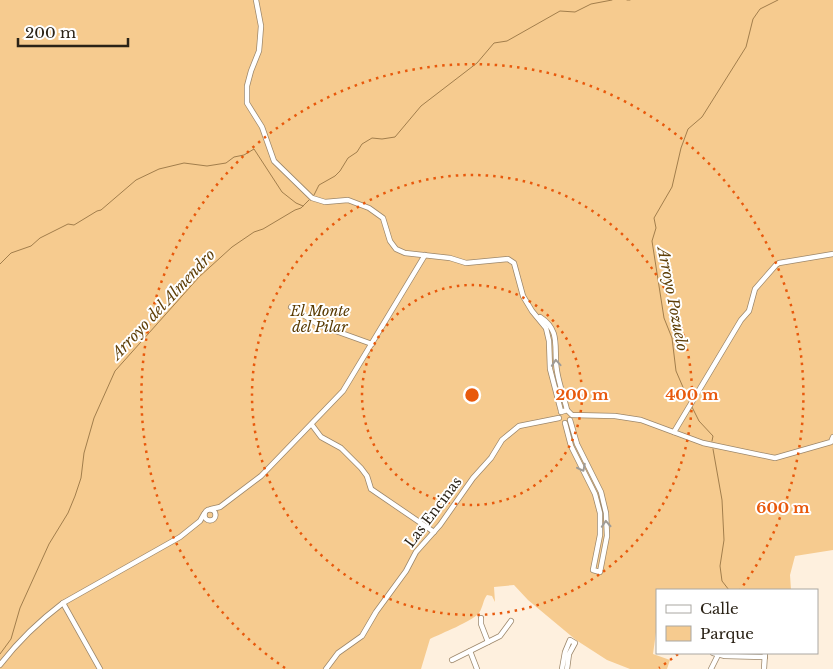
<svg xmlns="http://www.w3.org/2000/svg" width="833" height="669" viewBox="0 0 833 669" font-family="'Libre Baskerville',serif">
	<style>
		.green { fill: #f6cb8f }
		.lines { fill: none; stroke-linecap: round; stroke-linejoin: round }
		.stream { stroke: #a27e4c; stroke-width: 1 }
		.street-casing { stroke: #9c876b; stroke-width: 6 }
		.street { stroke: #fff; stroke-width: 4.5 }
		.oneway { stroke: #a09c97 }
		.ring { fill: none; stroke: #e8590c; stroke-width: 2.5; stroke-dasharray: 2.5 5 }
		.labels { text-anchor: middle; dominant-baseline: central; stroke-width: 4; stroke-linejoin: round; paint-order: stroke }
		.park-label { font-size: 14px; font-style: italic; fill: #583900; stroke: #fff }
		.street-label { font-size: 14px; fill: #2b2317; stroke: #fff }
		.water-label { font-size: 15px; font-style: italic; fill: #5f3f07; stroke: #fff }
		.centre { fill: #e8590c; stroke: #fff; stroke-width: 2.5 }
		.ring-label { font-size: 15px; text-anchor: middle; font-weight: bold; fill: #e8590c; stroke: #fff; stroke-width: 4; stroke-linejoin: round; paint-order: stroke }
	</style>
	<rect width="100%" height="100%" fill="#fef0de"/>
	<path class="green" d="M0,0H833V550L795,556L790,575L791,590H657V625L653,654L670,660L667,669H630L607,660L576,640L528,600L514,585L494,587L495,602L492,596L487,595C483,600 483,607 479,613C471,622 442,633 430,639L421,669H0Z"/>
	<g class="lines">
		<g class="stream">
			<path d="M627,0H630"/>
			<path d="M314,195L319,185L335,176L340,171L348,158L357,152L362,144L372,138L382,139L395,137L421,106L477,63L494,43L507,41L560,11L575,12L591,4L612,0"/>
			<path d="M0,264L11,253L31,246L40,238L68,224L74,225L97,211L101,210L136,180L159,169L184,163L207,166L226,163L234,157L244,155L254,149L282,192L296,203L303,206"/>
			<path d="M689,401L676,371L672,338L664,318L652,241L656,228L654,218L672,187L681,148L688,129L702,117L746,47L753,19L760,9L778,0"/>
			<path d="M692,407L699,421L713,436L712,441"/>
			<path d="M713,449L722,500L724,540L720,566L722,581L729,590"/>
			<path d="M0,654L11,639L20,608L49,544L68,513L75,496L81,478L84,453L94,418L115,371L199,277L232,247L254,232L263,229L295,210L301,208L309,200"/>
		</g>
		<defs>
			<g id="street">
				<path d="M256,0L261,26L260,39L259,51L251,71L247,86V103L262,127L274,161L312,198L325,202L348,200L369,208L383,218L390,241L396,249L405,253L450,258L466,263L508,259L514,263L523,296L532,311L546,328L549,341L550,369L561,411"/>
				<path d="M291,307L319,325L372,344"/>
				<path d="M540,317C562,331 553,349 557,371C559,384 564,397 567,410"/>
				<path d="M561,412L567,410L572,415L615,416L641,420L703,443L775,458L831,442L833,437"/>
				<path d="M565,423L571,446L595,494L600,513V535L593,570L600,572L607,536L606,513L601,492L577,444L570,420"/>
				<path d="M312,425L321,437L341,448L361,468L367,476L371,489L434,532"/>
				<path d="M674,432L741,320L749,311L755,289L776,265L779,263L833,254"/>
				<path d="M211,509L220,507L261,476L343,391L425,255"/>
				<circle cx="210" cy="515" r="5.5"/>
				<path d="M63,603L100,669"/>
				<path d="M481,618V624L488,642"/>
				<path d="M470,651L477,669"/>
				<path d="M713,653L725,656L765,657"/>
				<path d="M452,660L500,636L511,621"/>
				<path d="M0,665C19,640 38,622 63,603L180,537L200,521L204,514"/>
				<path d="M326,669L338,653L362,636L376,612L406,571L416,552L440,525L473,478L491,458L502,440L519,426L559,418"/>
				<path d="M562,669L565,652L570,640L575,643L569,654L567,669"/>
				<path d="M711,669L718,655"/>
				<path d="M764,669L765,653"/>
			</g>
		</defs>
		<use href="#street" class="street-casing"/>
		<use href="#street" class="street"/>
	</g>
	<defs><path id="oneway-chevron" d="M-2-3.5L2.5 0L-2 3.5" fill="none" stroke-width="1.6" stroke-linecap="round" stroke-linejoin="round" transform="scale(1.25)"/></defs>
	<g class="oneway">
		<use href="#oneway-chevron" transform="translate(556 363) rotate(-94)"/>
		<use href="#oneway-chevron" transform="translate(582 468) rotate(63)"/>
		<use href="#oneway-chevron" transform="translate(606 524) rotate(-93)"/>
	</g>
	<g class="ring">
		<circle cx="472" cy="395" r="110"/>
		<circle cx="472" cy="395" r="220"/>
		<path d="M678 654A331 331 0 0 1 659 668M285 668A331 331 0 1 1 740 590"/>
	</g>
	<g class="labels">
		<g class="park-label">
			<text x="320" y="311">El Monte<tspan x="320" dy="16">del Pilar</tspan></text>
		</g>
		<g class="street-label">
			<text transform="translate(433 512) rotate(-53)">Las Encinas</text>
		</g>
		<g class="water-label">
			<text transform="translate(673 299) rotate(79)">Arroyo Pozuelo</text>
			<text transform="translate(163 304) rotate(-47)">Arroyo del Almendro</text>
		</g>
	</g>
	<circle cx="472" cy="395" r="8" class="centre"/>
	<g class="ring-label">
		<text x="582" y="400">200 m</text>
		<text x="692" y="400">400 m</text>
		<text x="783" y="513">600 m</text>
	</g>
	<rect x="656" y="589" width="162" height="65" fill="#ffffff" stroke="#aaa7a2"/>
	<rect x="666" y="605" width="25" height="8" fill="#ffffff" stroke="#aaa7a2"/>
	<text x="700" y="614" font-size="15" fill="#2b2317">Calle</text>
	<rect x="666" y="626" width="25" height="15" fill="#f6cb8f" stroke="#aaa7a2"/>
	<text x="700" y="639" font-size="15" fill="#2b2317">Parque</text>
	<path d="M18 38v8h110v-8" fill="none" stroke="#2b2317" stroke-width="2.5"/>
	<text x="25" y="38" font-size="15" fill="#2b2317" stroke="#ffffff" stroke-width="4" paint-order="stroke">200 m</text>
</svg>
